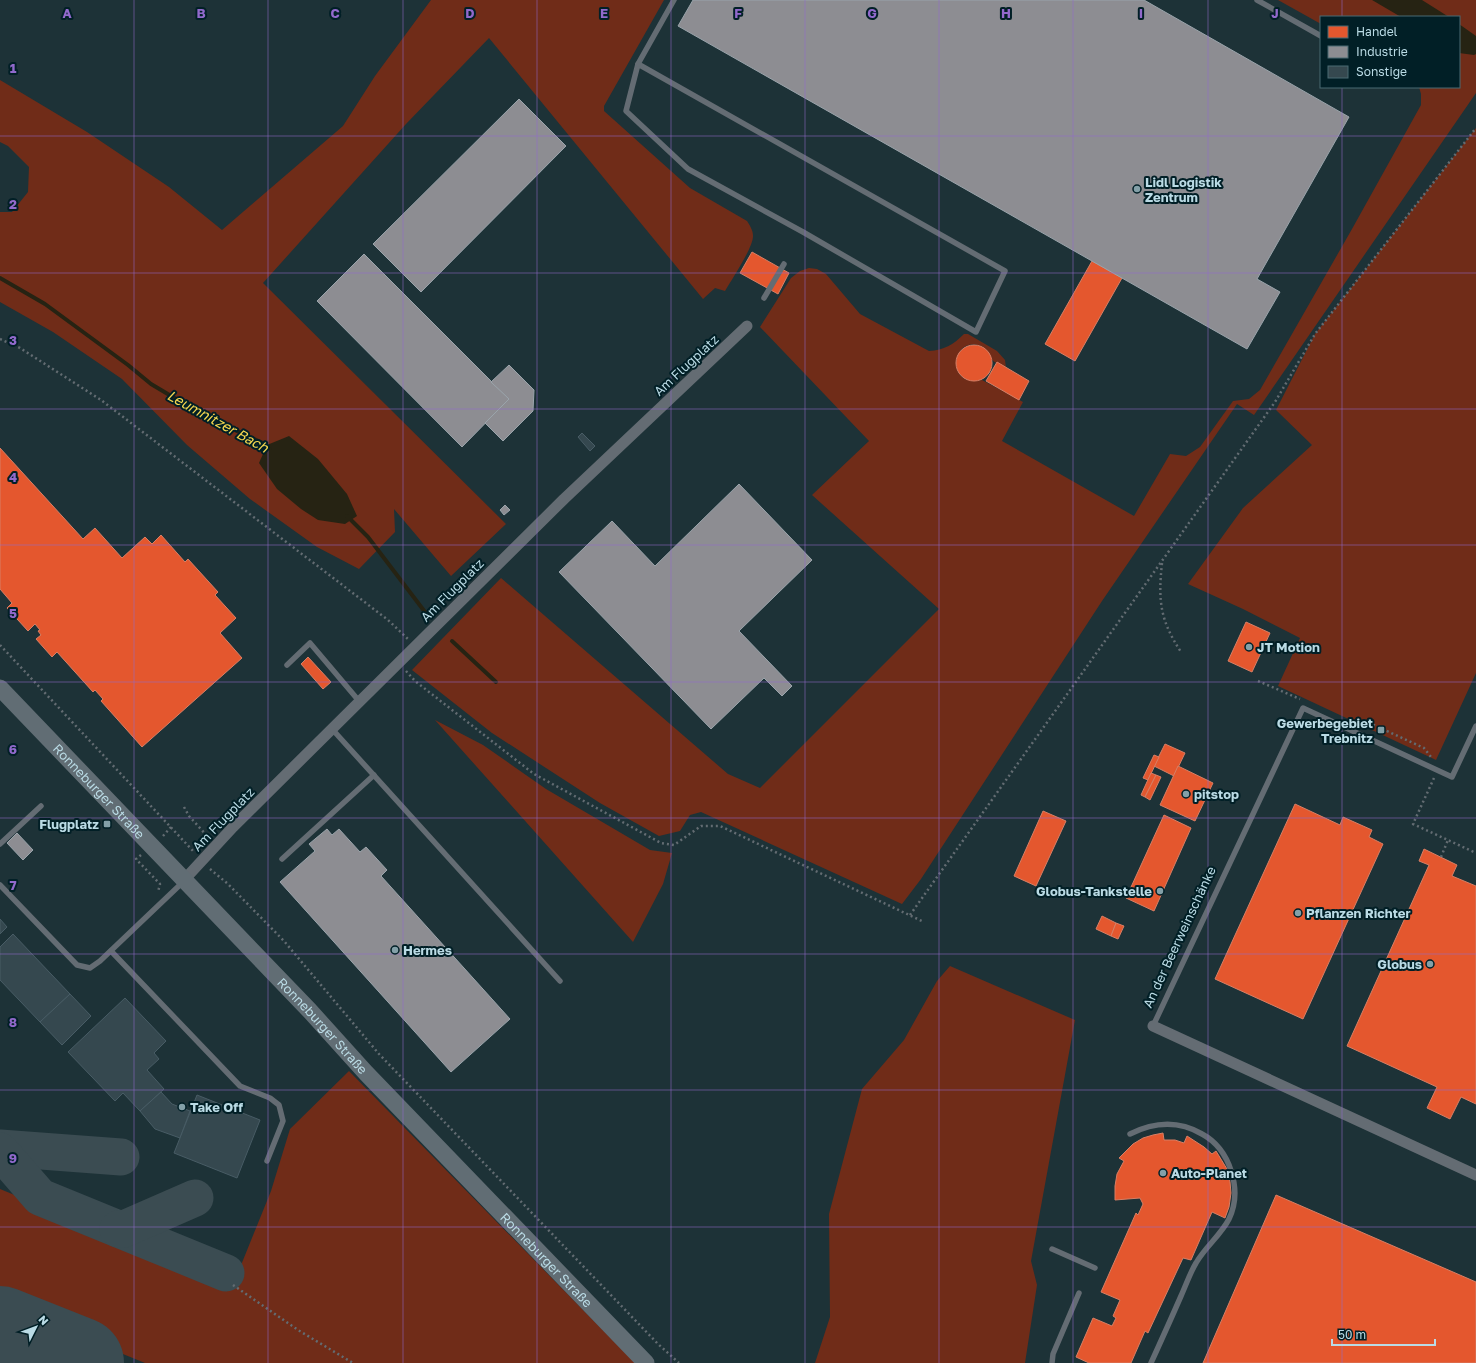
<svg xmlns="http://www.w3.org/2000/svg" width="1476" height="1363" viewBox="0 0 1476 1363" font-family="'Golos Text',sans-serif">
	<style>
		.green { fill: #702c18 }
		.water { fill: #262313 }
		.shops { fill: #e4572e; stroke: #d77f65 }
		.industry { fill: #8d8d92; stroke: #9aa4ab }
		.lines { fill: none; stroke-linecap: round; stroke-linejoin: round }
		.stream { stroke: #262313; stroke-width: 4 }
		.taxiway { stroke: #3b4c52; stroke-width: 37 }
		.runway { stroke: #3b4c52; stroke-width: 92 }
		.building { fill: #35484f; stroke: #485c65 }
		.path { stroke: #636c72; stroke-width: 2.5; stroke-dasharray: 2 3; stroke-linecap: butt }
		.lane { stroke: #646c73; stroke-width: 5.5 }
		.street { stroke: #646c73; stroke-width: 11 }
		.primary { stroke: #616d74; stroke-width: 17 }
		.grid { fill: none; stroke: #9169cc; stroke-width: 1; stroke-opacity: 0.55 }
		.poi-dot { fill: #83a0a8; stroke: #011f26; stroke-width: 1.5 }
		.labels { text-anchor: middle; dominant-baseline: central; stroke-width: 4; stroke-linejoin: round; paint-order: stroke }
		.poi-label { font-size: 13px; font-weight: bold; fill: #badbe5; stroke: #011f26; text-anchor: start }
		.street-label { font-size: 13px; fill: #badbe5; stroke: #011f26 }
		.water-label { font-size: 14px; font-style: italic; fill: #f6d850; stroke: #011f26 }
		.grid-label { font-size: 13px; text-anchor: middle; font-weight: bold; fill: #9169cc; stroke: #011f26; stroke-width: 4; stroke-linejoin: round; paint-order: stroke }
	</style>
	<rect width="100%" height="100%" fill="#1d3237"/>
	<g class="green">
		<path d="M431,0H664L604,106V111L690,188L747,221C750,226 753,230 753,236C753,248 732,279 725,291L715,288L703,299L489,38L406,124L263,283L506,524L451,576L394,509L395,532L359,569L317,547L250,499L187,445L122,379L53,332L0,302V212H12L28,192L29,167L8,146L0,142V80L87,132L169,187L222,230L343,126L375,76Z"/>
		<path d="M1278,0H1476V93L1254,415L1237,404L1102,601L921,879L902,904L701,812L690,815L680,831L659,836L600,803L492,733L412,670L501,578L728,774L760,788L939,609L812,495L869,441L760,327L791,278L800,271L809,268L817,269L826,274L860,314L929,351C944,350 953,345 964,334H968L997,351L1005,360L1006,368C1002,366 995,363 992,360C988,355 988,349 981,346C952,334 944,389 982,380L1023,402L1002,441L1134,516L1170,454L1186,456L1200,447L1233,401L1249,399L1260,390L1352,229L1421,105V94L1419,87H1459V17H1321V24Z"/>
		<path d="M1476,128V673L1436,760L1278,686L1300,638L1243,609L1188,584L1243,508L1312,445L1276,410L1315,334Z"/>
		<path d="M435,720L483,745L546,789L650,850L672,853L663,884L633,942Z"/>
		<path d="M950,966L1075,1020L1031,1261L1037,1285L1025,1363H815L830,1317L829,1214L862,1089L904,1040L937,981Z"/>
		<path d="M349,1071L635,1363H145L0,1304V1189L233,1285L271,1191L290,1129Z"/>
	</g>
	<g class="water">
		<path d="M1372,0H1422L1449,17H1401Z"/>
		<path d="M1459,24L1476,36V54L1474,55L1459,53Z"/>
		<path d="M289,436L318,459L347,494L357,516L345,524L318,520L301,509L277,489L259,463L267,445Z"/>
	</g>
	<g class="shops">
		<path d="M752,252L789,273L778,294L740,273Z"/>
		<path d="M1092,261L1122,278L1075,361L1045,344Z"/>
		<circle cx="974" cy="363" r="18"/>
		<path d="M997,362L1029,381L1019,400L986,381Z"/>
		<path d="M0,448L83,539L95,528L122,558L145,537L152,544L161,535L185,562L188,559L218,592L215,595L236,618L220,633L242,658L142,747L101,701L103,699L95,690L93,692L57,652L52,657L36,639L41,635L38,631L40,630L35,624L28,631L7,608L12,603L0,589Z"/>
		<path d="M1246,622L1270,633L1252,672L1228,661Z"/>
		<path d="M308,657L331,682L323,689L301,664Z"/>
		<path d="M1165,744L1185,753L1174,776L1154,766Z"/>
		<path d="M1154,755L1159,757L1148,780L1143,778Z"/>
		<path d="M1178,766L1213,783L1195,821L1160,805Z"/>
		<path d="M1151,773L1156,775L1145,797L1141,795Z"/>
		<path d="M1156,775L1161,777L1150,800L1145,797Z"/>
		<path d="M1295,804L1340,825L1343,817L1372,830L1369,837L1383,844L1303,1019L1215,979Z"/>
		<path d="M1043,811L1066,821L1036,886L1014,876Z"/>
		<path d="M1164,815L1191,828L1154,911L1126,898Z"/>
		<path d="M1424,849L1457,865L1452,876L1476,886V1104L1461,1097L1450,1119L1427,1108L1437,1087L1347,1046L1429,865L1419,861Z"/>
		<path d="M1102,916L1116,923L1111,936L1096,929Z"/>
		<path d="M1116,923L1124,926L1118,939L1111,936Z"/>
		<path d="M1163,1133L1164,1140H1175L1184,1143L1187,1136L1204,1147L1212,1154L1216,1151L1227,1169L1230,1182L1231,1193L1229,1207L1225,1218L1212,1212L1191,1260L1183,1258L1148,1333L1145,1331L1131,1363H1089L1076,1357L1093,1318L1112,1326L1116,1318L1113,1316L1120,1300L1101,1292L1136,1213L1138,1215L1143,1204L1140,1198L1115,1200V1186L1117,1174L1124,1161L1119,1158L1133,1144L1143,1138L1153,1135Z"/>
		<path d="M1276,1195L1476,1282V1363H1203Z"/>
	</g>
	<g class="industry">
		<path d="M693,0H1144L1349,117L1257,279L1280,292L1247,349L678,26Z"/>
		<path d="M519,99L566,146L421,292L373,244Z"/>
		<path d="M364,254L509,399L462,447L317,301Z"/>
		<path d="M509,365L534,390L533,411L503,441L485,423L509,399L491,382Z"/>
		<path d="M739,484L812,560L739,631L792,686L782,696L764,678L711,729L559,572L612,521L655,566Z"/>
		<path d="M505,505L510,510L504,515L500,510Z"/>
		<path d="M327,829L332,835L339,829L360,852L366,847L387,870L381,876L510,1019L451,1072L280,882L315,851L309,844Z"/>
		<path d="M17,833L33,850L23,860L7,843Z"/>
	</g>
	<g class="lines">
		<g class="stream">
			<path d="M0,278L45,304L128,365L151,384L203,415L267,445L270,448"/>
			<path d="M347,516L368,537L425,612"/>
			<path d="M452,641L496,682"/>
		</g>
		<g class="taxiway">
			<path d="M0,1148L121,1157"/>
			<path d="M0,1151L40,1197L226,1273"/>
			<path d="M118,1229H124L195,1198"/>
		</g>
		<path class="runway" d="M0,1332L78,1363"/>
	</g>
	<g class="building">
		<path d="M582,433L595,446L590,451L578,437Z"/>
		<path d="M0,919L7,927L0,934Z"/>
		<path d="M13,934L70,994L40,1022L0,980V947Z"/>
		<path d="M70,994L91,1016L62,1045L40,1022Z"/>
		<path d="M125,998L166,1041L154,1053L159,1059L147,1070L164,1089L140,1111L123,1093L115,1101L68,1052Z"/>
		<path d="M161,1092L172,1104L190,1111L180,1138L155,1129L140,1111Z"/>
		<path d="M197,1095L260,1120L237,1178L174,1153Z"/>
	</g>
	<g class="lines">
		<g class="path">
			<path d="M0,339L20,348L101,400L388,620L408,639"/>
			<path d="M1162,563C1158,601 1160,620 1181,652"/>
			<path d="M0,645L194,852"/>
			<path d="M406,671L415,681L534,774L661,843L674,845L701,826H720L924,922"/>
			<path d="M1258,681L1300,699"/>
			<path d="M1354,721H1365L1424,748L1431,757"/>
			<path d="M1434,778L1413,824L1476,853"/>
			<path d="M184,807L189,816L209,838"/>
			<path d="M163,836L171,827"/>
			<path d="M141,855L136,859L160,884L158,892"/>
			<path d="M1441,857L1448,840"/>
			<path d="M210,869L228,884L284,941L379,1054L658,1344L679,1363"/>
			<path d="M910,915L1275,402L1315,334L1476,128"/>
			<path d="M233,1285L298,1330L353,1363"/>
		</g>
		<g class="lane">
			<path d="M1257,0L1321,36"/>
			<path d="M638,64L1005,271L976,332L803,232L688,169L626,111Z"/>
			<path d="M638,64L674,0"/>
			<path d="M764,298L784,264"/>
			<path d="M287,665L310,643L359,701"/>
			<path d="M332,729L560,981"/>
			<path d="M0,844L41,806"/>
			<path d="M282,859L374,775"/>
			<path d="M0,885L77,965L90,968L100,961L183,882"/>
			<path d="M111,951L240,1086L270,1098L279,1105L283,1121L267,1161"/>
			<path d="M1153,1026L1303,708L1452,777L1476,726"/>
			<path d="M1130,1134C1154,1122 1178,1120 1202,1134C1230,1149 1243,1190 1229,1219C1221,1235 1205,1247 1196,1263C1190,1273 1186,1285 1181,1296C1171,1319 1161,1341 1151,1363"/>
			<path d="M1052,1249L1095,1268"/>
			<path d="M1052,1363L1053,1354L1079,1293"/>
		</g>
		<g class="street">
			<path d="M184,880L233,827L564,499L747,326"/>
			<path d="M1153,1026L1476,1175"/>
		</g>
		<path class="primary" id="s1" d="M0,688L310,1011L366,1073L646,1363"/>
	</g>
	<path class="grid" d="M134,0V1363M268,0V1363M403,0V1363M537,0V1363M671,0V1363M805,0V1363M939,0V1363M1073,0V1363M1208,0V1363M1342,0V17M1342,87V1363M0,136H1476M0,273H1476M0,409H1476M0,545H1476M0,682H1476M0,818H1476M0,954H1476M0,1090H1476M0,1227H1476"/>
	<g class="poi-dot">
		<circle cx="1137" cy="189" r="4"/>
		<circle cx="1249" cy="647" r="4"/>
		<rect x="1377" y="726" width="8" height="8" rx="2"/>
		<circle cx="1186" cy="794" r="4"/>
		<rect x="103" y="820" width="8" height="8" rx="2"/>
		<circle cx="1160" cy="891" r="4"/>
		<circle cx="1298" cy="913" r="4"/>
		<circle cx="395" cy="950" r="4"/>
		<circle cx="1430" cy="964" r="4"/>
		<circle cx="182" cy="1107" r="4"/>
		<circle cx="1163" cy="1173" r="4"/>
	</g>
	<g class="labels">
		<g class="poi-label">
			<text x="1145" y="182">Lidl Logistik<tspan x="1145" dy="15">Zentrum</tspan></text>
			<text x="1257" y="647">JT Motion</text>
			<text x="1373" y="723" text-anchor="end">Gewerbegebiet<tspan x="1373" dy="15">Trebnitz</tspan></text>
			<text x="1194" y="794">pitstop</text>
			<text x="99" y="824" text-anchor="end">Flugplatz</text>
			<text x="1152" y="891" text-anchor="end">Globus-Tankstelle</text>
			<text x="1306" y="913">Pflanzen Richter</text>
			<text x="403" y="950">Hermes</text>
			<text x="1422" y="964" text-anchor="end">Globus</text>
			<text x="190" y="1107">Take Off</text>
			<text x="1171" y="1173">Auto-Planet</text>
		</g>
		<g class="street-label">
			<text transform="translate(686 365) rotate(-43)">Am Flugplatz</text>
			<text transform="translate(452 590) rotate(-45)">Am Flugplatz</text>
			<text stroke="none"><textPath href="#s1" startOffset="143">Ronneburger Straße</textPath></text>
			<text transform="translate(223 819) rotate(-46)">Am Flugplatz</text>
			<text transform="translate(1179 937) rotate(-65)">An der Beerweinschänke</text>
			<text stroke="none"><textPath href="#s1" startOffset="467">Ronneburger Straße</textPath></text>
			<text stroke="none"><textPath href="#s1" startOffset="791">Ronneburger Straße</textPath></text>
		</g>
		<g class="water-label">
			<text transform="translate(218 421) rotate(29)">Leumnitzer Bach</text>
		</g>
	</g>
	<g class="grid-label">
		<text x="67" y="18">A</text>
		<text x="201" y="18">B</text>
		<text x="335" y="18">C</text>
		<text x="470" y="18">D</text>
		<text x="604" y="18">E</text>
		<text x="738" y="18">F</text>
		<text x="872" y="18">G</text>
		<text x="1006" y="18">H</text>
		<text x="1141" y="18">I</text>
		<text x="1275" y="18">J</text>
		<text x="13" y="73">1</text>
		<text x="13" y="209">2</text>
		<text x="13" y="345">3</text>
		<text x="13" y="482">4</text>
		<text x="13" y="618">5</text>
		<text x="13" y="754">6</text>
		<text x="13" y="890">7</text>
		<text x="13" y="1027">8</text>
		<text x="13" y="1163">9</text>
	</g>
	<rect x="1320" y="16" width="140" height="72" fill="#011f26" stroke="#4b6a72"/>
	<rect x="1328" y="26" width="20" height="12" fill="#e4572e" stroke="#4b6a72"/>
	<text x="1356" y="36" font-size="12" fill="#badbe5">Handel</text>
	<rect x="1328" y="46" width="20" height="12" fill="#8d8d92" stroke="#4b6a72"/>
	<text x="1356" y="56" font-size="12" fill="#badbe5">Industrie</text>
	<rect x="1328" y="66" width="20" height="12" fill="#35484f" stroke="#4b6a72"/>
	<text x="1356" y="76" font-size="12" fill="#badbe5">Sonstige</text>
	<g transform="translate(36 1327) rotate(48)" stroke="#011f26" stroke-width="3" paint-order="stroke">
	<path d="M0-3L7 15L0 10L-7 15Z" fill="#badbe5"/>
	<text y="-6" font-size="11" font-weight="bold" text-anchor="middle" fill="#badbe5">N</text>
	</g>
	<path d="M1332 1339v6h103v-6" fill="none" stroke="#badbe5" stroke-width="2"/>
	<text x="1338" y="1339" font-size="12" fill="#badbe5" stroke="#011f26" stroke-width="3" paint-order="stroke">50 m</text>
</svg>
